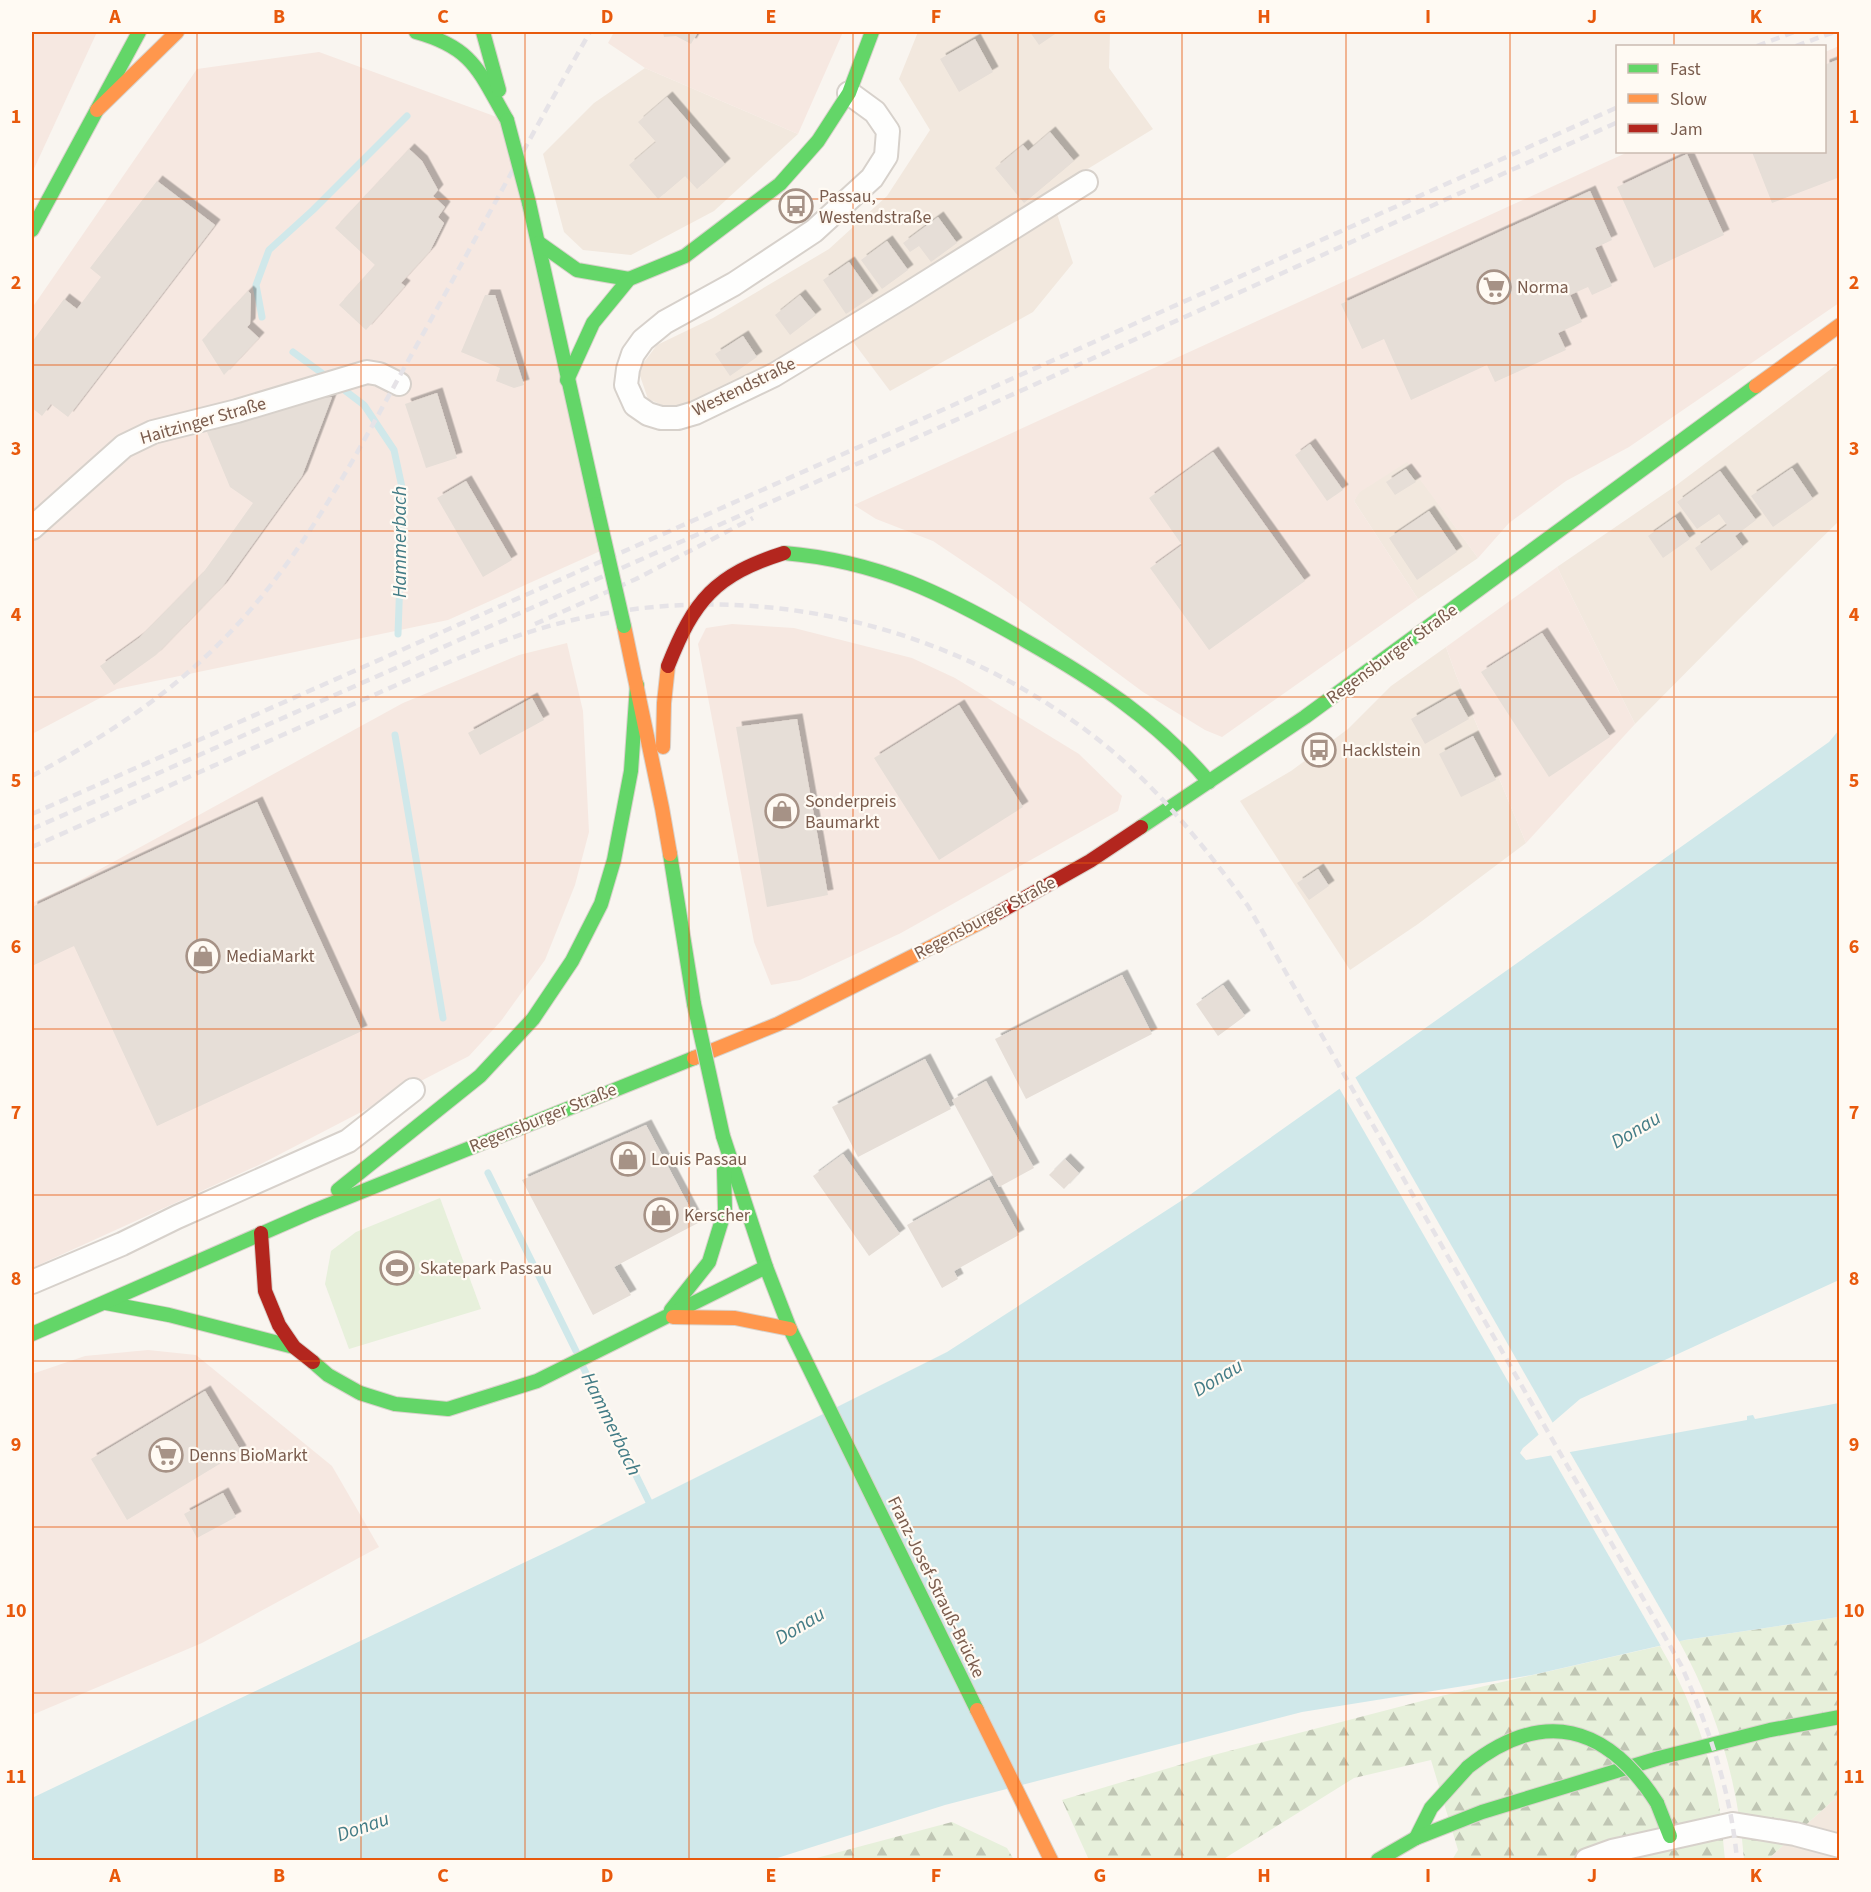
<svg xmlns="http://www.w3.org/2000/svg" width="1871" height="1892" viewBox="0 0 1871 1892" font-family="'Source Sans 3',sans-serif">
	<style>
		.residential { fill: #f2e8de }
		.commercial { fill: #f6e8e1 }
		.forest { fill: url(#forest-firs) }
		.pitch { fill: #e7f0db }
		.water { fill: #d0e8ea }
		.pier { fill: #f9f5f0 }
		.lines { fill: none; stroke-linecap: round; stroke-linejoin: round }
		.stream { stroke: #d0e8ea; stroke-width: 7 }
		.building { fill: #e6ded7; filter: url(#shadow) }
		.street-casing { stroke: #d7d1cb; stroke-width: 26 }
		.fast-casing { stroke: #d9d2cb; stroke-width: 16 }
		.slow-casing { stroke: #d9d2cb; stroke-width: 16 }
		.jam-casing { stroke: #d9d2cb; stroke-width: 16 }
		.street { stroke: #fefefd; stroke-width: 22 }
		.fast { stroke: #63d668; stroke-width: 14 }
		.slow { stroke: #ff974d; stroke-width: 14 }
		.jam { stroke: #b3261e; stroke-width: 14 }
		.rail { stroke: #e6e3e7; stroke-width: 4.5; stroke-dasharray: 9 6; stroke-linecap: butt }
		.fast-bridge-casing { stroke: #dad1cc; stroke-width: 16; stroke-linecap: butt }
		.jam-bridge-casing { stroke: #dad1cc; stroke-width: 16; stroke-linecap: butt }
		.fast-bridge { stroke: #63d668; stroke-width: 14 }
		.jam-bridge { stroke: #b3261e; stroke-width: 14 }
		.grid { fill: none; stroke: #e8590c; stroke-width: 1.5; stroke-opacity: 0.55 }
		.labels { text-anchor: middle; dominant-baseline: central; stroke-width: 4.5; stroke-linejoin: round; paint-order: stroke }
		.poi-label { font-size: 18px; fill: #7a5c4d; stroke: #fffaf3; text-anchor: start }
		.street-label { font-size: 18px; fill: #7a5c4d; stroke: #fffaf3 }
		.water-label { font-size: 20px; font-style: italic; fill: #437c86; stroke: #fffaf3 }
		.neatline { fill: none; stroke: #e8590c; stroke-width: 2 }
		.grid-label { font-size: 20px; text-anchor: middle; font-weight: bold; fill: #e8590c }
	</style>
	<defs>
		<pattern id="forest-firs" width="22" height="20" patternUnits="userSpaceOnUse" patternTransform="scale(1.5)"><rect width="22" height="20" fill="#e7f0db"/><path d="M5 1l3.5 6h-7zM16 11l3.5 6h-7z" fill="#c0c6b4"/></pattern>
		<filter id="shadow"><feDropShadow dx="5.5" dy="-5.5" stdDeviation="0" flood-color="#0004"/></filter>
	</defs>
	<rect width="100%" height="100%" fill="#f9f5f0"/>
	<g class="residential">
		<path d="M918,32H1110L1109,68L1153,129L1050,192L1073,263L1033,312L890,391L842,327L697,400L669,408L648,399L638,370L657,345L713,318L829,249L887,196L930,130L899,79Z"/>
		<path d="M645,68L798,134L714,211L631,255L583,250L564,232L543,154L594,103Z"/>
		<path d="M1839,363V521L1736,622L1635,724L1557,567L1674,487Z"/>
		<path d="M1407,461L1478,558L1418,599L1354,501L1359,492Z"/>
		<path d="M1446,647L1456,675L1526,843L1418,924L1350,970L1240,801L1291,771L1348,729L1391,686Z"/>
		<path d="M1839,1795V1860H1767Z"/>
	</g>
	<g class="commercial">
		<path d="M32,32H97L32,173Z"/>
		<path d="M614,32H843L798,134L645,68L608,43Z"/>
		<path d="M1839,46V303L1629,447L1566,481L1509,523L1478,558L1407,462L1360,492L1354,501L1418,599L1222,737L1205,730L1143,692L997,584L933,541L876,519L854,505L1628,152H1824L1825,52Z"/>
		<path d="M319,52L505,120L607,548L448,620L117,689L32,734V308L197,69Z"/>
		<path d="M1557,567L1635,724L1526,843L1456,675L1446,647Z"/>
		<path d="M732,624L794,628L912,658L955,678L1079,754L1122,796L1118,811L901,933L800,980L771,985L754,942L698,644L706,628Z"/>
		<path d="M567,643L583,711L589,832L575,885L545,960L501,1021L469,1056L261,1164L32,1268V903L73,884L403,703L519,655Z"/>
		<path d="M148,1350L196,1355L332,1466L379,1547L202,1643L32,1715V1374L85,1356Z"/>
	</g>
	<g class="forest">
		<path d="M1839,1617V1795L1767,1860H1744C1738,1782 1717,1710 1679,1641Z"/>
		<path d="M1660,1646C1689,1695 1709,1749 1719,1805C1722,1823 1723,1842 1725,1860H1452L1458,1850L1431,1760L1354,1778L1222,1860H1089L1062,1800L1206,1757L1441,1696Z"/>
		<path d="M952,1822L1007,1848L1014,1860H809Z"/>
	</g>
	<path class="pitch" d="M440,1198L481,1309L349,1349L325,1284L331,1251L356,1232Z"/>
	<path class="water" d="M1839,730V1280L1580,1399L1523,1448L1520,1453L1526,1460L1747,1420V1416L1753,1415L1755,1419L1839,1403V1617L1685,1640L1532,1675L1302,1712L945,1805L771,1860H32V1798L561,1545L947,1352L1184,1199L1829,742Z"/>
	<g class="pier">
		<path d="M1354,1075L1554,1425L1540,1437L1338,1086Z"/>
		<path d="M1568,1449L1679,1641L1680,1644L1662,1648L1549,1452Z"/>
	</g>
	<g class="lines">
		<g class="stream">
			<path d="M262,317L256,285L269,250L313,210L407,116"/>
			<path d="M293,352L330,379"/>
			<path d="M339,386L364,405L394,450L403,492L398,634"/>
			<path d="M395,735L443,1018"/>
			<path d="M488,1173L576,1351"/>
			<path d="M583,1367L652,1508"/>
		</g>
	</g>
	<g class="building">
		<path d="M663,32H698L691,44L676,36L664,37Z"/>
		<path d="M1030,32H1058L1039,45Z"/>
		<path d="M975,39L993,72L959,92L940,59Z"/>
		<path d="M1840,59V177L1772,203L1752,152H1824V65Z"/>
		<path d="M667,97L725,164L697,189L685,176L658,199L629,165L656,142L638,122Z"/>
		<path d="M1050,132L1074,161L1024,203L995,168L1023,145L1028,151Z"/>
		<path d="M409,149L422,161L438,190L433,196L445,207L438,217L444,223L430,251L401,283L405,286L366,330L339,305L375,265L335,228Z"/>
		<path d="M1687,154L1724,235L1654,268L1617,187Z"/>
		<path d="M157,181L215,225L68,417L51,404L42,416L32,408V342L64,299L77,309L101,277L90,268Z"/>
		<path d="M1590,191L1612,240L1595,248L1612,286L1592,295L1588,287L1570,295L1582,322L1558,333L1566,350L1495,382L1487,365L1411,400L1384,339L1362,349L1341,304Z"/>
		<path d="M938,217L957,243L931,262L919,246L910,252L903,243Z"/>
		<path d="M887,241L908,270L882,289L861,260Z"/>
		<path d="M849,262L873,296L846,314L823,280Z"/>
		<path d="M248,291L251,294L250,324L247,327L259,338L224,375L202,340Z"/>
		<path d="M485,295H495L524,385L514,388L496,381L500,368L461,352Z"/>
		<path d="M800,295L816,315L790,335L775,315Z"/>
		<path d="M743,336L757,357L730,376L715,354Z"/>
		<path d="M437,393L457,458L426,468L405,404Z"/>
		<path d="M332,397L302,476L222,587L156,655L114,685L100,666L139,638L203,573L253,503L230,487L207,432L307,400Z"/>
		<path d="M1310,444L1343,490L1327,501L1295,455Z"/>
		<path d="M1213,452L1305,581L1209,650L1150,568L1182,545L1149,498Z"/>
		<path d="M1792,468L1813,499L1773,527L1751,496Z"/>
		<path d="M1406,469L1416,482L1395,495L1386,482Z"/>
		<path d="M1720,471L1756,520L1735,536L1743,547L1711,571L1695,548L1727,525L1719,514L1697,529L1677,502Z"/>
		<path d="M466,481L512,560L483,577L437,498Z"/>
		<path d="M1429,511L1457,552L1417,580L1389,538Z"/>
		<path d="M1675,517L1690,539L1663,558L1648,536Z"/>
		<path d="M1542,633L1610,737L1549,777L1481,672Z"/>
		<path d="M1455,694L1469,719L1425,744L1411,719Z"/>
		<path d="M532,698L544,720L480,755L468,733Z"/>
		<path d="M959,705L1023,807L939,860L874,758Z"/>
		<path d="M797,719L828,895L767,907L736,727Z"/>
		<path d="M1473,736L1496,780L1461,797L1439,754Z"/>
		<path d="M257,802L362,1031L157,1126L74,946L32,966V907Z"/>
		<path d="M1318,869L1329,886L1309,900L1297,883Z"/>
		<path d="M1122,975L1152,1034L1026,1099L995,1039Z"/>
		<path d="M1223,985L1245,1016L1218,1036L1196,1004Z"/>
		<path d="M925,1059L951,1109L858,1157L832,1107Z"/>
		<path d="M986,1081L1034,1168L999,1187L952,1100Z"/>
		<path d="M646,1125L698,1223L614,1267L631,1295L593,1315L522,1180Z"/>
		<path d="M843,1154L900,1234L869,1256L813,1176Z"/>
		<path d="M1065,1159L1079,1173L1064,1189L1049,1175Z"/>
		<path d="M989,1180L1019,1235L954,1271L958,1279L942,1288L907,1225Z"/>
		<path d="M205,1391L241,1451L127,1520L91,1459Z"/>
		<path d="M223,1493L236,1517L197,1538L184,1514Z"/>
	</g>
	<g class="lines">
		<defs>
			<g id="street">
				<path d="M849,93L875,112L888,131L886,156L872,178L814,231L734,284L665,322L643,340L633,354L628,369L626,385L635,405L648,414L661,418H678L695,413L774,375L906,295L1086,182"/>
				<path d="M32,528L124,446L153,432L237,411L367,372L379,374L399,384"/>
				<path d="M32,1282L122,1244L177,1217L348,1141L413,1090"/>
				<path d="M1587,1860L1612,1851L1733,1824L1795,1834L1840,1846"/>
			</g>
			<g id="fast">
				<path d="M416,32C474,48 479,72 507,120"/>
				<path d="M483,32L499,90"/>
				<path d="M529,203L596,504"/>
				<path d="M32,230L139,32"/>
				<path d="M539,243L577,270L629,279"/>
				<path d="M567,380L593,323L629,279L685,256L780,184L818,141L849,93L872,32"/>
				<path d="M784,553C879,561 944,594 1026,641C1095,680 1158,721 1209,782"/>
				<path d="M1141,827L1305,717L1756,386"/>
				<path d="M670,854L694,1004"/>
				<path d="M723,1136L766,1267L790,1329L977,1710"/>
				<path d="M338,1190L480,1076L533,1019L572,961L601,904L614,860L631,771L637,685"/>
				<path d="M106,1303L169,1315L294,1347"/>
				<path d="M671,1310L709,1262L725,1210L724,1170"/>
				<path d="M32,1334L311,1212L694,1058"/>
				<path d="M313,1362L328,1375L360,1393L395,1404L448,1409L537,1381L766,1267"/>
				<path d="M1657,1803L1670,1836"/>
				<path d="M1416,1838L1431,1808L1468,1767"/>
				<path d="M1378,1860L1416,1838L1482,1812L1659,1758L1770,1730L1840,1717"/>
			</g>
			<g id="slow">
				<path d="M97,110L177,32"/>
				<path d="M1756,386L1840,325"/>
				<path d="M624,626L662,808L670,854"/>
				<path d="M663,747L664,703L668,666"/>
				<path d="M694,1058L778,1024L987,919"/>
				<path d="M673,1317L735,1318L790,1329"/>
				<path d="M977,1710L1051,1860"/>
			</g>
			<g id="jam">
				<path d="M987,919L1090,861L1141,827"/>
				<path d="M261,1233L265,1291L279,1325L294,1347L313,1362"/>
			</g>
		</defs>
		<use href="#street" class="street-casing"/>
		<use href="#fast" class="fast-casing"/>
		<use href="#slow" class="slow-casing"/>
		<use href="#jam" class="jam-casing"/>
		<use href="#street" class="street"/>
		<use href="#fast" class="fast"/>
		<use href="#slow" class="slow"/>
		<use href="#jam" class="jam"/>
		<g class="rail">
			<path d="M1757,46L1794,32"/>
			<path d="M1796,46L1834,32"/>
			<path d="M535,624L636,579L753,518"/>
			<path d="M32,776C93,743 153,706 204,658C292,577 346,473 403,370C466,257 526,144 590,32"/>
			<path d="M32,814L931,415L1618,107"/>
			<path d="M32,829L938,428L1618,122"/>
			<path d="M32,847C141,799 249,749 358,702C429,671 501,636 577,619C756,579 945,623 1091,734C1153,781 1202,843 1248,906L1681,1665C1709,1728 1731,1792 1737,1860"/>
		</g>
		<defs>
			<g id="fast-bridge">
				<path d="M507,120L529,203"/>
				<path d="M596,504L624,626"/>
				<path d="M694,1004L723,1136"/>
				<path d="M1468,1767C1543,1707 1607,1725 1657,1803"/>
			</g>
			<path id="jam-bridge" d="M668,666C694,600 715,575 784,553"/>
		</defs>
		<use href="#fast-bridge" class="fast-bridge-casing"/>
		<use href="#jam-bridge" class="jam-bridge-casing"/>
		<use href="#fast-bridge" class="fast-bridge"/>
		<use href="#jam-bridge" class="jam-bridge"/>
	</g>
	<path class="grid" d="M197,32V1860M361,32V1860M525,32V1860M689,32V1860M853,32V1860M1018,32V1860M1182,32V1860M1346,32V1860M1510,32V1860M1674,32V46M1674,152V1860M32,199H1840M32,365H1840M32,531H1840M32,697H1840M32,863H1840M32,1029H1840M32,1195H1840M32,1361H1840M32,1527H1840M32,1693H1840"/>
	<defs>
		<symbol id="bus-ring" viewBox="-11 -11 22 22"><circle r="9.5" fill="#fffaf3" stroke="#a69286" stroke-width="1.5"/><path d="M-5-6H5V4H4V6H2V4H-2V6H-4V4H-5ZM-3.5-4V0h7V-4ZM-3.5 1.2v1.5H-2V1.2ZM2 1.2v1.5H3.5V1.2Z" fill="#a69286"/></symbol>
		<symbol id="supermarket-ring" viewBox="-11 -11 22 22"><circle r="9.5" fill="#fffaf3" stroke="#a69286" stroke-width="1.5"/><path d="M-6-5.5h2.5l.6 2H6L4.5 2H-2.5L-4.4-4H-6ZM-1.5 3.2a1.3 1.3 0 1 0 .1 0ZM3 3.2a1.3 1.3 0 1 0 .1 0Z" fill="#a69286"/></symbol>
		<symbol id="shop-ring" viewBox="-11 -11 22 22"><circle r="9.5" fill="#fffaf3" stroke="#a69286" stroke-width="1.5"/><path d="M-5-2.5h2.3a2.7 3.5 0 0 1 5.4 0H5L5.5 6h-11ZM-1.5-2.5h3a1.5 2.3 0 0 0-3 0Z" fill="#a69286"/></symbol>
		<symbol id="stadium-ring" viewBox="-11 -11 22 22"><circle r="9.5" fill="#fffaf3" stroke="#a69286" stroke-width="1.5"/><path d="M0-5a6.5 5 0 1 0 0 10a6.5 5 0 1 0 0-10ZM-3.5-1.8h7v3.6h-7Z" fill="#a69286"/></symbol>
	</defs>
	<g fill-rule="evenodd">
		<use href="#bus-ring" x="777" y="187" width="38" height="38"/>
		<use href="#supermarket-ring" x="1475" y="268" width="38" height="38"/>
		<use href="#bus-ring" x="1300" y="731" width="38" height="38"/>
		<use href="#shop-ring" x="763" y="792" width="38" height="38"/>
		<use href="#shop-ring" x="184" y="937" width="38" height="38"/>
		<use href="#shop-ring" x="609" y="1140" width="38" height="38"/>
		<use href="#shop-ring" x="642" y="1196" width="38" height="38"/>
		<use href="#stadium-ring" x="378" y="1249" width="38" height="38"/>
		<use href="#supermarket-ring" x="147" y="1436" width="38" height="38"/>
	</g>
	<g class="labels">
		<g class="poi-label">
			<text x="819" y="196">Passau,<tspan x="819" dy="21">Westendstraße</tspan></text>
			<text x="1517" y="287">Norma</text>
			<text x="1342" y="750">Hacklstein</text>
			<text x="805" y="801">Sonderpreis<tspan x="805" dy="21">Baumarkt</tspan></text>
			<text x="226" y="956">MediaMarkt</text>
			<text x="651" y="1159">Louis Passau</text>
			<text x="684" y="1215">Kerscher</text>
			<text x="420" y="1268">Skatepark Passau</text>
			<text x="189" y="1455">Denns BioMarkt</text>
		</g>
		<g class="street-label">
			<text transform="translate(744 387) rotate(-26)">Westendstraße</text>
			<text transform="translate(203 421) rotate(-16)">Haitzinger Straße</text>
			<text transform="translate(1392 654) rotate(-36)">Regensburger Straße</text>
			<text transform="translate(985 918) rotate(-28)">Regensburger Straße</text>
			<text transform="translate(543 1118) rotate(-22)">Regensburger Straße</text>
			<text transform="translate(936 1587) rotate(64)">Franz-Josef-Strauß-Brücke</text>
		</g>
		<g class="water-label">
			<text transform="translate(400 542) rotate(-90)">Hammerbach</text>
			<text transform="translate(1636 1130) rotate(-31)">Donau</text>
			<text transform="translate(1218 1378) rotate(-31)">Donau</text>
			<text transform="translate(611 1424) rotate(64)">Hammerbach</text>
			<text transform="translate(800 1626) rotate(-31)">Donau</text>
			<text transform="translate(363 1827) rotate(-19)">Donau</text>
		</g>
	</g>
	<rect width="1871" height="1892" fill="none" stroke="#fffaf3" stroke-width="66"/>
	<rect x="1616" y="45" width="210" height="108" fill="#fffaf3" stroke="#cabbb1" stroke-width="1.5"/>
	<rect x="1628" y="64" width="30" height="9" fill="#63d668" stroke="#cabbb1" stroke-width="1.5"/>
	<text x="1670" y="75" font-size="18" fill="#7a5c4d">Fast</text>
	<rect x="1628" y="94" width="30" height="9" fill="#ff974d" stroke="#cabbb1" stroke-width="1.5"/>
	<text x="1670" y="105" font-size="18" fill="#7a5c4d">Slow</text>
	<rect x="1628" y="124" width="30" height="9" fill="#b3261e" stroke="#cabbb1" stroke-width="1.5"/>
	<text x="1670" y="135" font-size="18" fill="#7a5c4d">Jam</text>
	<rect x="33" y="33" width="1805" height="1826" class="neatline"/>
	<g class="grid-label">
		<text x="115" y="23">A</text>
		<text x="279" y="23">B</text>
		<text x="443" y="23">C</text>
		<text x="607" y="23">D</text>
		<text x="771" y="23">E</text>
		<text x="936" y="23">F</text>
		<text x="1100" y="23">G</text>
		<text x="1264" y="23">H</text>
		<text x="1428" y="23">I</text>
		<text x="1592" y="23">J</text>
		<text x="1756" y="23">K</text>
		<text x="16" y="123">1</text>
		<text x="1854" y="123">1</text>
		<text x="16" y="289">2</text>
		<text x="1854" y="289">2</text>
		<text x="16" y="455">3</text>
		<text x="1854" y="455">3</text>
		<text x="16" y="621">4</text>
		<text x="1854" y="621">4</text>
		<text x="16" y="787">5</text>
		<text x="1854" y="787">5</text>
		<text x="16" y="953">6</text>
		<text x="1854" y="953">6</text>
		<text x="16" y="1119">7</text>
		<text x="1854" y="1119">7</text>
		<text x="16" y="1285">8</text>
		<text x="1854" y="1285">8</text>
		<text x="16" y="1451">9</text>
		<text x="1854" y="1451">9</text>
		<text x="16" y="1617">10</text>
		<text x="1854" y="1617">10</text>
		<text x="16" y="1783">11</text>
		<text x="1854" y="1783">11</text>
		<text x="115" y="1882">A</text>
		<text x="279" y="1882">B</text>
		<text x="443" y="1882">C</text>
		<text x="607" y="1882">D</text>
		<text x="771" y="1882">E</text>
		<text x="936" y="1882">F</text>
		<text x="1100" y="1882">G</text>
		<text x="1264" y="1882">H</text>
		<text x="1428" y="1882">I</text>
		<text x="1592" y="1882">J</text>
		<text x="1756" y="1882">K</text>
	</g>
</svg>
